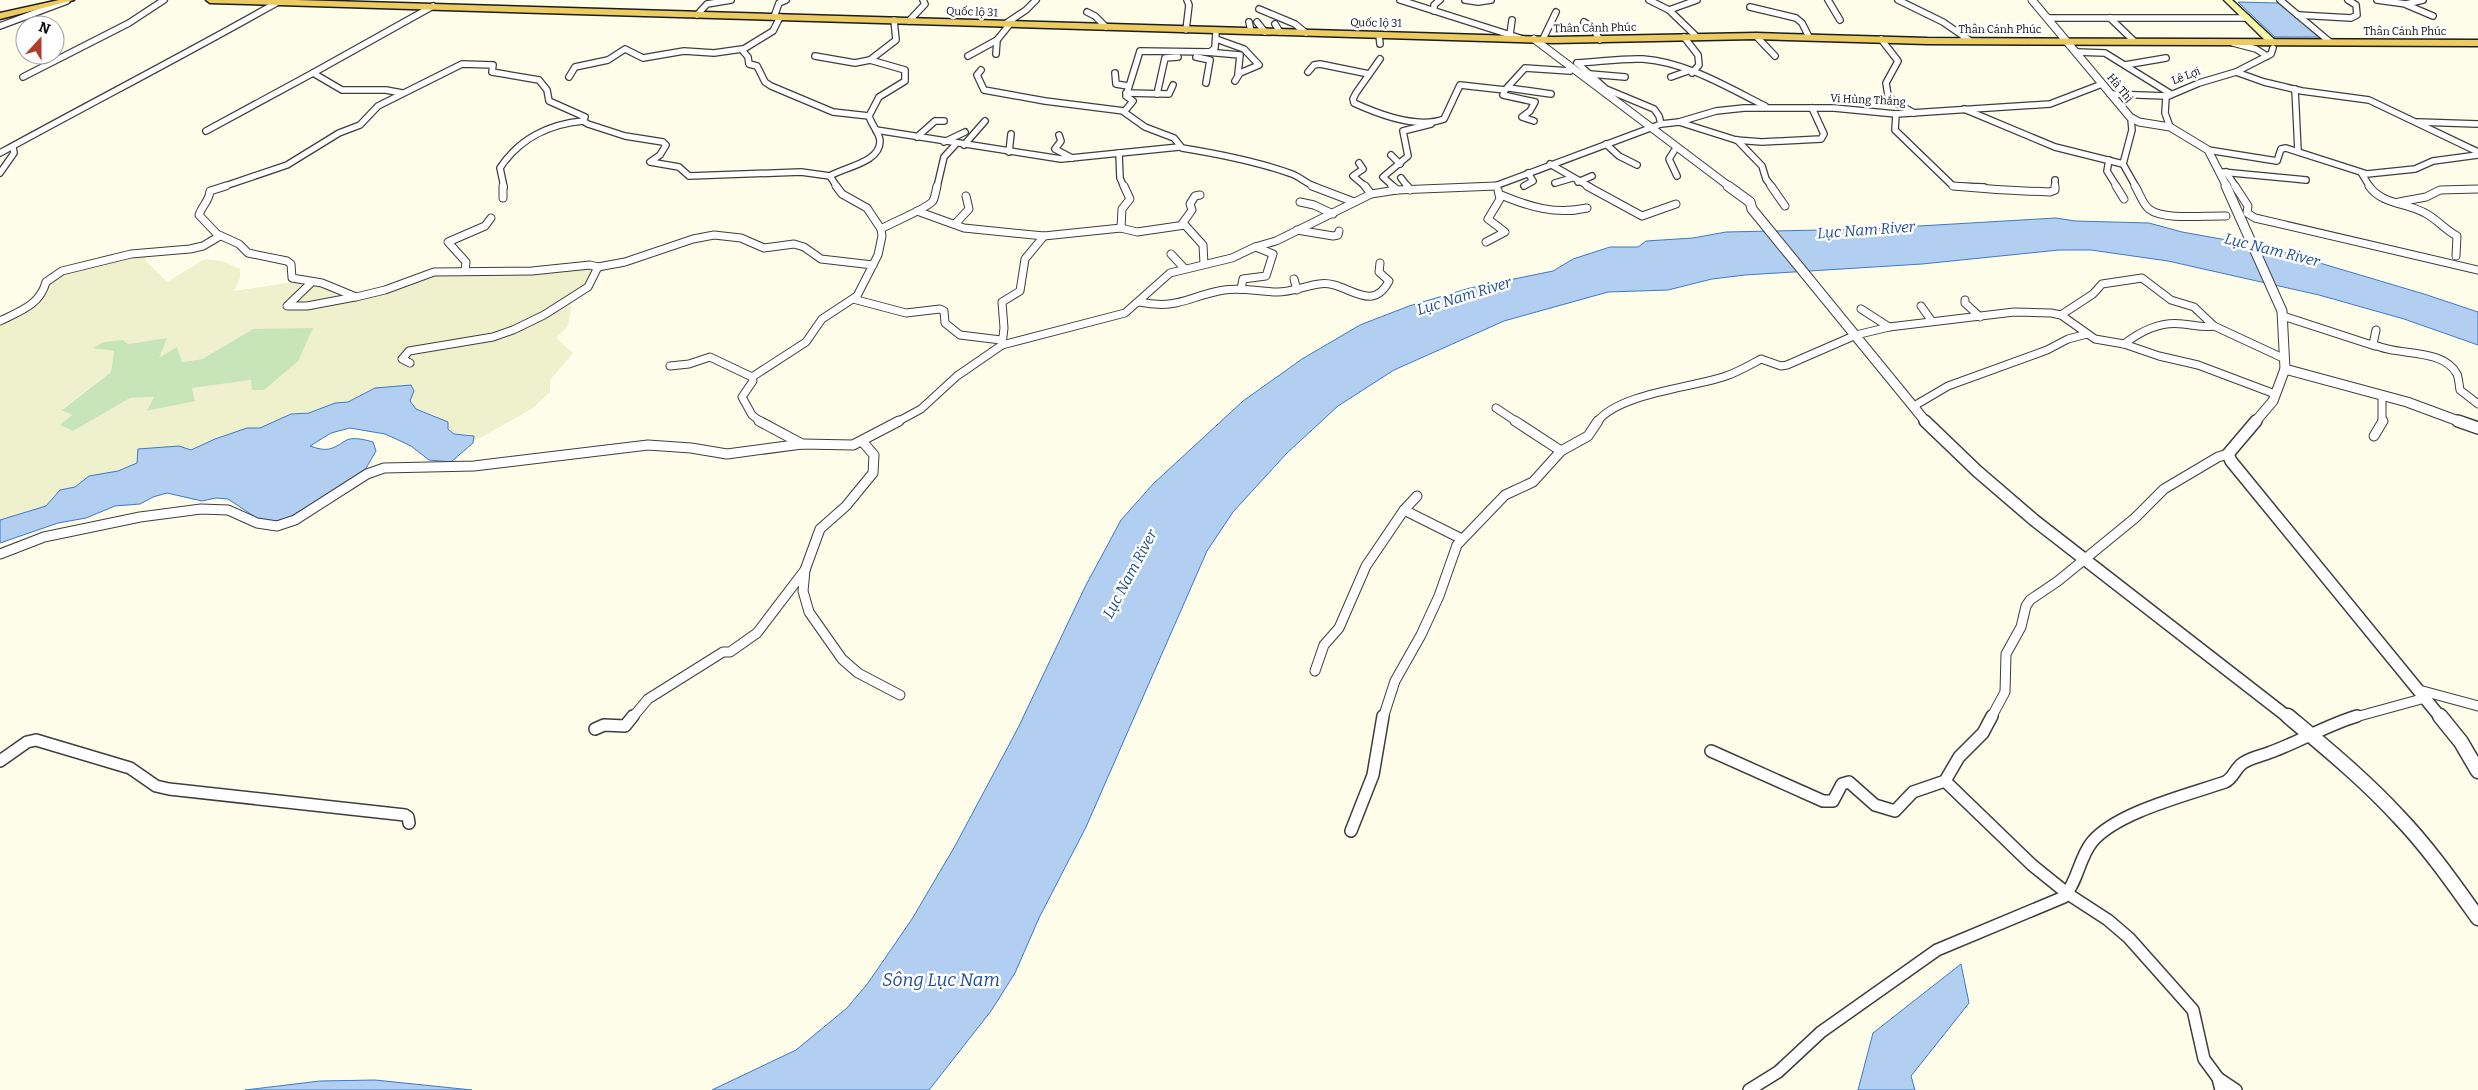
<svg xmlns="http://www.w3.org/2000/svg" width="2478" height="1090" viewBox="0 0 2478 1090" font-family="Bitter,serif">
	<style>
		.farmland { fill: #eef1cc; fill-rule: evenodd }
		.green { fill: #c7e5b7 }
		.water { fill: #b2cff1; stroke: #3f79c2 }
		.lines { fill: none; stroke-linecap: round; stroke-linejoin: round }
		.minor-far3-casing { stroke: #3e3e3e; stroke-width: 8 }
		.minor-far2-casing { stroke: #3e3e3e; stroke-width: 9 }
		.minor-far1-casing { stroke: #3e3e3e; stroke-width: 11 }
		.minor-casing { stroke: #3e3e3e; stroke-width: 14 }
		.tertiary-far3-casing { stroke: #3e3e3e; stroke-width: 9 }
		.tertiary-far2-casing { stroke: #3e3e3e; stroke-width: 11 }
		.tertiary-far1-casing { stroke: #3e3e3e; stroke-width: 14 }
		.tertiary-casing { stroke: #3e3e3e; stroke-width: 17 }
		.secondary-casing { stroke: #2d2d2d; stroke-width: 3 }
		.trunk-casing { stroke: #1c1c1c; stroke-width: 3 }
		.minor-far3 { stroke: #fff; stroke-width: 5.5 }
		.minor-far2 { stroke: #fff; stroke-width: 7 }
		.minor-far1 { stroke: #fff; stroke-width: 9 }
		.minor { stroke: #fff; stroke-width: 11 }
		.tertiary-far3 { stroke: #fff; stroke-width: 7 }
		.tertiary-far2 { stroke: #fff; stroke-width: 9 }
		.tertiary-far1 { stroke: #fff; stroke-width: 11 }
		.tertiary { stroke: #fff; stroke-width: 14 }
		.secondary { fill: #f5f9a9; fill-rule: evenodd }
		.trunk { fill: #eccc62; fill-rule: evenodd }
		.labels { text-anchor: middle; dominant-baseline: central; stroke-width: 5; stroke-linejoin: round; paint-order: stroke }
		.far-street-label { font-size: 11px; fill: #0b0b0b; stroke: #fff }
		.water-label { font-size: 15px; font-style: italic; fill: #1e4d92; stroke: #fff }
		.near-water-label { font-size: 18px; font-style: italic; fill: #1e4d92; stroke: #fff }
	</style>
	<rect width="100%" height="100%" fill="#fdfdea"/>
	<path class="farmland" d="M149,254L145,260L167,282L205,259L222,261L240,269V278L234,291L301,281L329,287L334,294L359,298L421,276L587,266L593,268L585,285L573,297L568,326L556,338L573,353L550,380V392L533,408L480,438L475,440L471,434H454L437,416L416,409L410,401L411,385L394,386L363,393L348,402L335,403L316,411L291,414L260,428H247L202,444L191,450L179,446L138,449L137,463L131,466L118,471L89,476L75,487L60,490L46,506L0,520V323L42,293H48L46,284L58,274ZM253,329L252,380L192,388L195,400L148,411L154,397L130,398L73,431L60,425L72,415L62,409L111,372L114,351L128,344L166,338L158,359L181,362L201,359Z"/>
	<path class="green" d="M313,328L298,361L264,390H252L251,380L192,388L195,401L147,411L154,397L130,398L73,431L60,425L72,415L62,410L111,372L114,351L93,348L104,342L123,340L128,344L167,338L159,358L177,347L182,362L202,359L253,329Z"/>
	<g class="water">
		<path d="M2238,2L2279,3L2319,37H2275Z"/>
		<path d="M2056,218L2075,221L2149,223L2182,232L2266,247L2424,294L2478,312V345L2404,319L2319,295L2168,261L2091,250H2059L1922,264L1745,275L1712,279L1668,290L1608,292L1504,321L1394,370L1338,406L1287,453L1233,512L1207,551L1086,827L1039,918L1015,973L991,1011L929,1090H712L796,1050L847,1008L868,983L912,919L955,846L1018,728L1085,587L1121,520L1153,484L1243,401L1302,359L1360,325L1409,306L1470,288L1553,271L1573,259L1610,247H1638L1646,241L1693,238L1726,232L1868,229Z"/>
		<path d="M411,385L414,391L410,401L416,409L448,422V429L454,434L474,436L473,443L451,462L429,460L411,446L396,439L385,434L350,428L331,433L310,446C327,452 331,450 345,441C352,436 366,440 373,442L376,451L365,470L287,519L269,522L258,519L228,499L216,498L202,501L167,493L153,497L140,504L115,506L86,518L58,523L0,543V520L46,506L60,490L75,487L89,476L118,471L137,463L138,449L179,446L191,450L215,439L247,428H260L291,414L309,413L335,403L348,402L375,388Z"/>
		<path d="M1961,964L1969,1003L1911,1076L1915,1090H1858L1873,1033Z"/>
		<path d="M375,1080L472,1090H245L320,1081Z"/>
	</g>
	<g class="lines">
		<defs>
			<g id="minor-far3">
				<path d="M1400,0L1523,39"/>
				<path d="M1465,0L1478,2L1491,0"/>
				<path d="M1649,0L1669,10L1696,36"/>
				<path d="M1828,0L1840,20"/>
				<path d="M1898,0L1943,22L1969,40"/>
				<path d="M2280,0L2330,42"/>
				<path d="M2377,0L2406,4L2423,0"/>
				<path d="M2407,5L2433,16"/>
				<path d="M1750,7L1796,18L1802,23L1809,37"/>
				<path d="M1259,9L1295,24L1306,33"/>
				<path d="M1669,10L1697,0"/>
				<path d="M1434,11V5L1440,0"/>
				<path d="M1087,12L1095,16L1106,27"/>
				<path d="M697,15L707,4L731,0"/>
				<path d="M2298,15L2351,18L2357,15L2356,5L2348,0"/>
				<path d="M774,17L779,3L786,0"/>
				<path d="M780,17L773,31L742,50L748,57L749,64L757,66L765,82L771,86L833,112L869,116"/>
				<path d="M2048,18H2247"/>
				<path d="M2110,18L2134,41"/>
				<path d="M909,21L925,4L923,0"/>
				<path d="M1249,22L1251,31"/>
				<path d="M1257,22L1265,32"/>
				<path d="M1584,22L1592,27L1600,40"/>
				<path d="M1005,24L1026,10L1036,0"/>
				<path d="M1275,24L1280,32"/>
				<path d="M0,26L67,1"/>
				<path d="M1186,30L1189,5L1187,0"/>
				<path d="M1216,31L1215,48L1210,52L1140,51L1126,96L1133,101L1124,112L1145,127L1174,138L1182,148C1219,154 1256,161 1292,174C1300,177 1307,184 1316,187"/>
				<path d="M1510,34L1512,20"/>
				<path d="M1379,35L1380,44"/>
				<path d="M1756,36L1775,56"/>
				<path d="M1684,37L1698,55L1699,65L1692,73"/>
				<path d="M1216,39L1244,49L1259,65L1240,73L1235,81"/>
				<path d="M1543,39L1556,12"/>
				<path d="M1881,39L1898,61L1886,83L1888,95L1896,103L1914,113"/>
				<path d="M2233,43L2256,49L2267,56"/>
				<path d="M1206,52L1240,55L1238,74"/>
				<path d="M2076,52L2105,53L2171,94"/>
				<path d="M996,54L997,40"/>
				<path d="M815,56L855,63L870,60"/>
				<path d="M968,56L997,40L1010,24"/>
				<path d="M1196,57L1210,60L1206,83"/>
				<path d="M1380,59L1356,93L1353,99L1354,103C1378,114 1418,129 1444,119L1460,85L1505,90L1525,68L1570,71"/>
				<path d="M1577,63C1599,62 1621,58 1643,59C1686,62 1727,87 1765,106"/>
				<path d="M2125,65L2166,58"/>
				<path d="M981,70L977,75L984,90L1045,101L1124,111"/>
				<path d="M1308,72L1314,65L1320,64L1369,74"/>
				<path d="M2236,72L2264,82L2302,91L2369,100L2478,152"/>
				<path d="M1115,73L1116,84L1128,86"/>
				<path d="M1590,74L1625,77"/>
				<path d="M23,77L129,23L164,0"/>
				<path d="M569,77L575,67L608,60L625,49L643,58L684,51L714,53L742,49"/>
				<path d="M1671,77L1688,71"/>
				<path d="M1509,88L1551,94"/>
				<path d="M2295,89L2298,151"/>
				<path d="M1505,90L1503,95L1535,102L1530,111L1522,117L1534,121"/>
				<path d="M402,93L386,90H342L313,73L433,6"/>
				<path d="M1126,93L1169,94L1173,85"/>
				<path d="M1157,94L1165,58L1178,57"/>
				<path d="M2110,94L2167,96"/>
				<path d="M1964,109L2055,147L2123,164"/>
				<path d="M1896,114L1895,130L1953,186L1984,187"/>
				<path d="M2131,119L2132,130L2123,164L2136,187"/>
				<path d="M1679,122L1736,140L1762,142L1821,139L1824,134L1812,108"/>
				<path d="M2418,122L2478,124"/>
				<path d="M1661,124L1679,122L1716,111L1744,108H1834L1896,114L2050,104L2102,84"/>
				<path d="M2170,127L2165,113L2166,97L2199,83L2236,72L2271,54L2273,48"/>
				<path d="M876,130L1061,159L1179,147"/>
				<path d="M206,131L313,73"/>
				<path d="M1059,135L1061,141L1055,149L1072,158"/>
				<path d="M917,137L935,121H944"/>
				<path d="M1737,140L1762,166L1766,179L1772,187"/>
				<path d="M944,142L965,132"/>
				<path d="M1606,144L1619,156L1637,165"/>
				<path d="M964,145L985,121"/>
				<path d="M2208,150L2277,161L2281,149L2286,148L2367,174L2415,169L2433,161L2478,155"/>
				<path d="M1674,151L1669,159L1677,176"/>
				<path d="M1009,152L1011,134"/>
				<path d="M0,153C93,102 186,54 278,2"/>
				<path d="M1119,153L1120,178L1124,187"/>
				<path d="M1391,155L1400,164"/>
				<path d="M2109,160L2107,171L2117,187"/>
				<path d="M1359,163L1363,169L1353,176L1366,187"/>
				<path d="M1550,164L1590,187"/>
				<path d="M2222,172L2306,180"/>
				<path d="M2226,172L2236,187"/>
				<path d="M0,173L14,153L13,147"/>
				<path d="M2362,174L2370,187"/>
				<path d="M1401,178L1408,187"/>
				<path d="M2055,180V187"/>
				<path d="M1578,182L1592,176"/>
				<path d="M1555,183L1572,178"/>
				<path d="M1524,186L1533,181L1528,173"/>
				<path d="M222,187L287,165L339,133L360,125L378,106L462,64L493,65L492,72L539,80L547,90L549,101L585,117L583,121L588,124L625,136L663,142L666,145L660,155L650,162L679,167L689,176L801,172L830,176"/>
				<path d="M504,187L500,168C519,139 549,124 583,121"/>
				<path d="M837,187L830,176C844,167 880,163 880,141C880,134 871,124 869,116L879,97L905,81V70L870,60L896,40L894,20"/>
				<path d="M937,187L944,157L956,144"/>
				<path d="M1394,187L1383,177L1408,156L1403,131L1431,124"/>
				<path d="M1471,187L1495,186L1661,124L1659,116L1654,109L1606,89L1577,63"/>
			</g>
			<g id="minor-far2">
				<path d="M226,186L210,191C209,202 202,205 199,215L217,234L239,244L248,253L287,261L291,264L292,278L322,283L356,297L385,290L434,272L532,271L590,265L598,267L588,287L544,315L513,330L493,337L409,351L402,359L410,363"/>
				<path d="M1312,186L1354,202"/>
				<path d="M1365,186L1371,194"/>
				<path d="M1392,186L1397,190"/>
				<path d="M1407,186L1410,190"/>
				<path d="M1587,186L1642,216L1676,204"/>
				<path d="M1771,186L1785,206"/>
				<path d="M1953,186C1985,189 2017,191 2050,192L2055,190V186"/>
				<path d="M2116,186L2124,199"/>
				<path d="M2135,186C2139,192 2143,205 2149,209C2164,221 2207,215 2226,216"/>
				<path d="M2235,186L2248,206L2247,213L2255,218L2478,270"/>
				<path d="M2369,186C2381,204 2407,203 2425,213C2437,219 2445,230 2457,236L2456,256"/>
				<path d="M1501,195C1530,207 1556,215 1587,208"/>
				<path d="M503,198V186"/>
				<path d="M1300,202L1314,205L1333,214"/>
				<path d="M2399,202L2426,197L2440,190L2478,189"/>
				<path d="M917,211L964,228L1044,236L1025,259L1020,291L1002,302L1004,328L1002,345"/>
				<path d="M955,224L969,209L966,196"/>
				<path d="M1182,224L1192,210L1190,204L1195,196L1200,195"/>
				<path d="M1121,228L1122,209L1130,199L1124,186"/>
				<path d="M881,229C891,223 928,208 933,201C935,197 936,190 937,186"/>
				<path d="M1297,230L1333,236L1338,235L1339,231"/>
				<path d="M1044,236L1121,228L1137,232L1185,225L1203,245L1204,264"/>
				<path d="M1486,242L1505,232L1488,219L1500,199L1498,190"/>
				<path d="M1171,254L1184,268"/>
				<path d="M598,267L625,262L693,239L714,235L741,238L764,248L794,244L804,247L821,259L873,265"/>
				<path d="M465,270L466,262L448,242L485,226L491,218"/>
				<path d="M1294,279L1297,290"/>
				<path d="M312,282L287,306H307L355,297"/>
				<path d="M1241,289L1243,279L1266,276L1273,254L1256,247"/>
				<path d="M853,299L906,313L940,309L944,311L945,323L960,335L1001,340"/>
				<path d="M1965,300V303L1980,317"/>
				<path d="M1139,302C1180,310 1188,296 1224,290C1242,287 1260,292 1277,292C1292,292 1305,286 1319,284C1345,279 1371,316 1389,281L1379,272L1380,263"/>
				<path d="M1921,306L1931,320"/>
				<path d="M1861,309L1889,327"/>
				<path d="M2061,315L2093,294L2102,284L2142,278L2171,300L2194,307L2214,326L2285,359"/>
				<path d="M2283,316L2375,346"/>
				<path d="M0,321C20,311 40,305 46,282L62,271L131,254L190,249L203,246L220,236"/>
				<path d="M2376,330L2373,344C2397,357 2442,347 2457,374C2459,379 2459,385 2460,390L2478,404"/>
				<path d="M2124,344C2141,331 2160,321 2183,324C2194,325 2203,328 2214,326"/>
				<path d="M670,366L689,364L710,357L752,377L753,381L742,397L752,415L761,422"/>
				<path d="M752,377L806,342L822,319L857,296L878,255L882,236L881,229L867,208L842,194L836,186"/>
				<path d="M1914,406L1948,386L2047,350L2068,339L2087,334"/>
				<path d="M1496,408L1517,422"/>
				<path d="M897,422L921,409L957,376L1002,345L1125,313L1170,273L1232,258L1255,247L1276,241L1371,194L1397,190L1496,186"/>
				<path d="M1597,422C1619,393 1692,388 1726,376C1738,372 1750,365 1761,359L1781,366L1787,365L1856,335L1889,327L2014,312L2051,313L2061,315L2095,339L2124,344L2159,356L2198,365L2275,394"/>
				<path d="M2382,422V396"/>
			</g>
			<g id="minor-far1">
				<path d="M759,421L802,444"/>
				<path d="M1515,421L1561,451"/>
				<path d="M2374,436L2383,421"/>
				<path d="M1404,510L1462,539"/>
				<path d="M0,554L44,537L140,517L201,509L228,510L257,523L277,526L295,520L367,474L384,468L474,466L648,445L691,448L727,454L802,444L853,445L899,421"/>
				<path d="M805,570L803,591L809,612L842,659L858,673L900,695"/>
				<path d="M1315,671L1324,645L1339,628L1366,566L1404,510L1417,496"/>
				<path d="M2419,690L2478,706"/>
				<path d="M632,718L648,699L723,652H730L757,633L805,570L820,529L846,506L873,473L874,455L862,441"/>
				<path d="M1383,718L1395,681L1421,635L1439,596L1457,545L1505,495L1533,482L1561,451L1588,436L1598,421"/>
				<path d="M1991,718L2005,692L2006,654L2021,627L2026,606L2030,600L2058,581L2135,518L2164,489L2218,457L2228,454"/>
				<path d="M2352,718L2425,698"/>
			</g>
			<g id="minor">
				<path d="M595,729L604,725L625,726L633,716"/>
				<path d="M1711,751L1823,801H1833L1842,784L1849,782L1875,805L1895,811L1913,792L1945,781L1959,757L1983,733L1992,716"/>
				<path d="M0,761L27,742L36,740L130,768L156,786L169,789L405,815L408,817L409,823"/>
				<path d="M1945,781L2032,865L2068,894L2108,920L2129,938L2193,1010L2204,1059L2218,1078L2236,1090"/>
				<path d="M1351,831L1373,775L1383,716"/>
				<path d="M2218,1078L2221,1090"/>
				<path d="M1749,1090L1778,1072L1821,1032L1937,950L2064,897C2078,881 2079,858 2092,842C2117,812 2188,795 2225,782C2234,778 2235,768 2243,763C2252,757 2261,756 2271,752C2301,741 2327,725 2357,716"/>
			</g>
			<g id="tertiary-far3">
				<path d="M2032,0L2130,117L2139,122L2170,127L2208,150L2227,187"/>
				<path d="M1534,39L1730,187"/>
			</g>
			<g id="tertiary-far2">
				<path d="M1728,186L1750,202L1752,209L1926,422"/>
				<path d="M2226,186L2282,311L2285,369L2273,401L2255,422"/>
				<path d="M2285,369L2407,402L2461,422"/>
			</g>
			<g id="tertiary-far1">
				<path d="M1925,421L1977,471L2034,520L2289,718"/>
				<path d="M2256,421L2228,454L2231,461L2441,718"/>
				<path d="M2458,421L2478,428"/>
			</g>
			<g id="tertiary">
				<path d="M2288,716C2326,748 2365,780 2398,816C2428,847 2453,883 2478,918"/>
				<path d="M2440,716L2461,742L2478,771"/>
			</g>
			<path id="secondary" d="M2224,0H2232L2275,40V44H2269Z"/>
			<g id="trunk">
				<path d="M59,0H74L0,19V13Z"/>
				<path d="M206,0H296L1553,37L1756,33L1927,38L2478,40V46L1927,44L1756,39L1553,43L210,3Z"/>
			</g>
		</defs>
		<use href="#minor-far3" class="minor-far3-casing"/>
		<use href="#minor-far2" class="minor-far2-casing"/>
		<use href="#minor-far1" class="minor-far1-casing"/>
		<use href="#minor" class="minor-casing"/>
		<use href="#tertiary-far3" class="tertiary-far3-casing"/>
		<use href="#tertiary-far2" class="tertiary-far2-casing"/>
		<use href="#tertiary-far1" class="tertiary-far1-casing"/>
		<use href="#tertiary" class="tertiary-casing"/>
		<use href="#secondary" class="secondary-casing"/>
		<use href="#trunk" class="trunk-casing"/>
		<use href="#minor-far3" class="minor-far3"/>
		<use href="#minor-far2" class="minor-far2"/>
		<use href="#minor-far1" class="minor-far1"/>
		<use href="#minor" class="minor"/>
		<use href="#tertiary-far3" class="tertiary-far3"/>
		<use href="#tertiary-far2" class="tertiary-far2"/>
		<use href="#tertiary-far1" class="tertiary-far1"/>
		<use href="#tertiary" class="tertiary"/>
		<use href="#secondary" class="secondary"/>
		<use href="#trunk" class="trunk"/>
	</g>
	<g class="labels">
		<g class="far-street-label">
			<text transform="translate(972 12) rotate(2)">Quốc lộ 31</text>
			<text transform="translate(1376 23) rotate(1)">Quốc lộ 31</text>
			<text transform="translate(1595 28) rotate(-1)">Thân Cảnh Phúc</text>
			<text x="2000" y="29">Thân Cảnh Phúc</text>
			<text x="2405" y="31">Thân Cảnh Phúc</text>
			<text transform="translate(2186 76) rotate(-21)">Lê Lợi</text>
			<text transform="translate(2120 88) rotate(50)">Hà Thị</text>
			<text transform="translate(1868 100) rotate(3)">Vi Hùng Thắng</text>
		</g>
		<g class="water-label">
			<text transform="translate(1866 230) rotate(-4)">Lục Nam River</text>
			<text transform="translate(2272 250) rotate(14)">Lục Nam River</text>
			<text transform="translate(1464 296) rotate(-17)">Lục Nam River</text>
			<text transform="translate(1130 574) rotate(-62)">Lục Nam River</text>
		</g>
		<g class="near-water-label">
			<text x="941" y="980">Sông Lục Nam</text>
		</g>
	</g>
	<g transform="translate(40 40) rotate(21)"><circle r="24" fill="#ffffff" stroke="#9d9d9d"/>
	<path d="M0-4L9 19L0 12L-9 19Z" fill="#af3d2e"/>
	<text y="-8" font-size="14" font-weight="bold" text-anchor="middle" fill="#0b0b0b">N</text>
	</g>
</svg>
